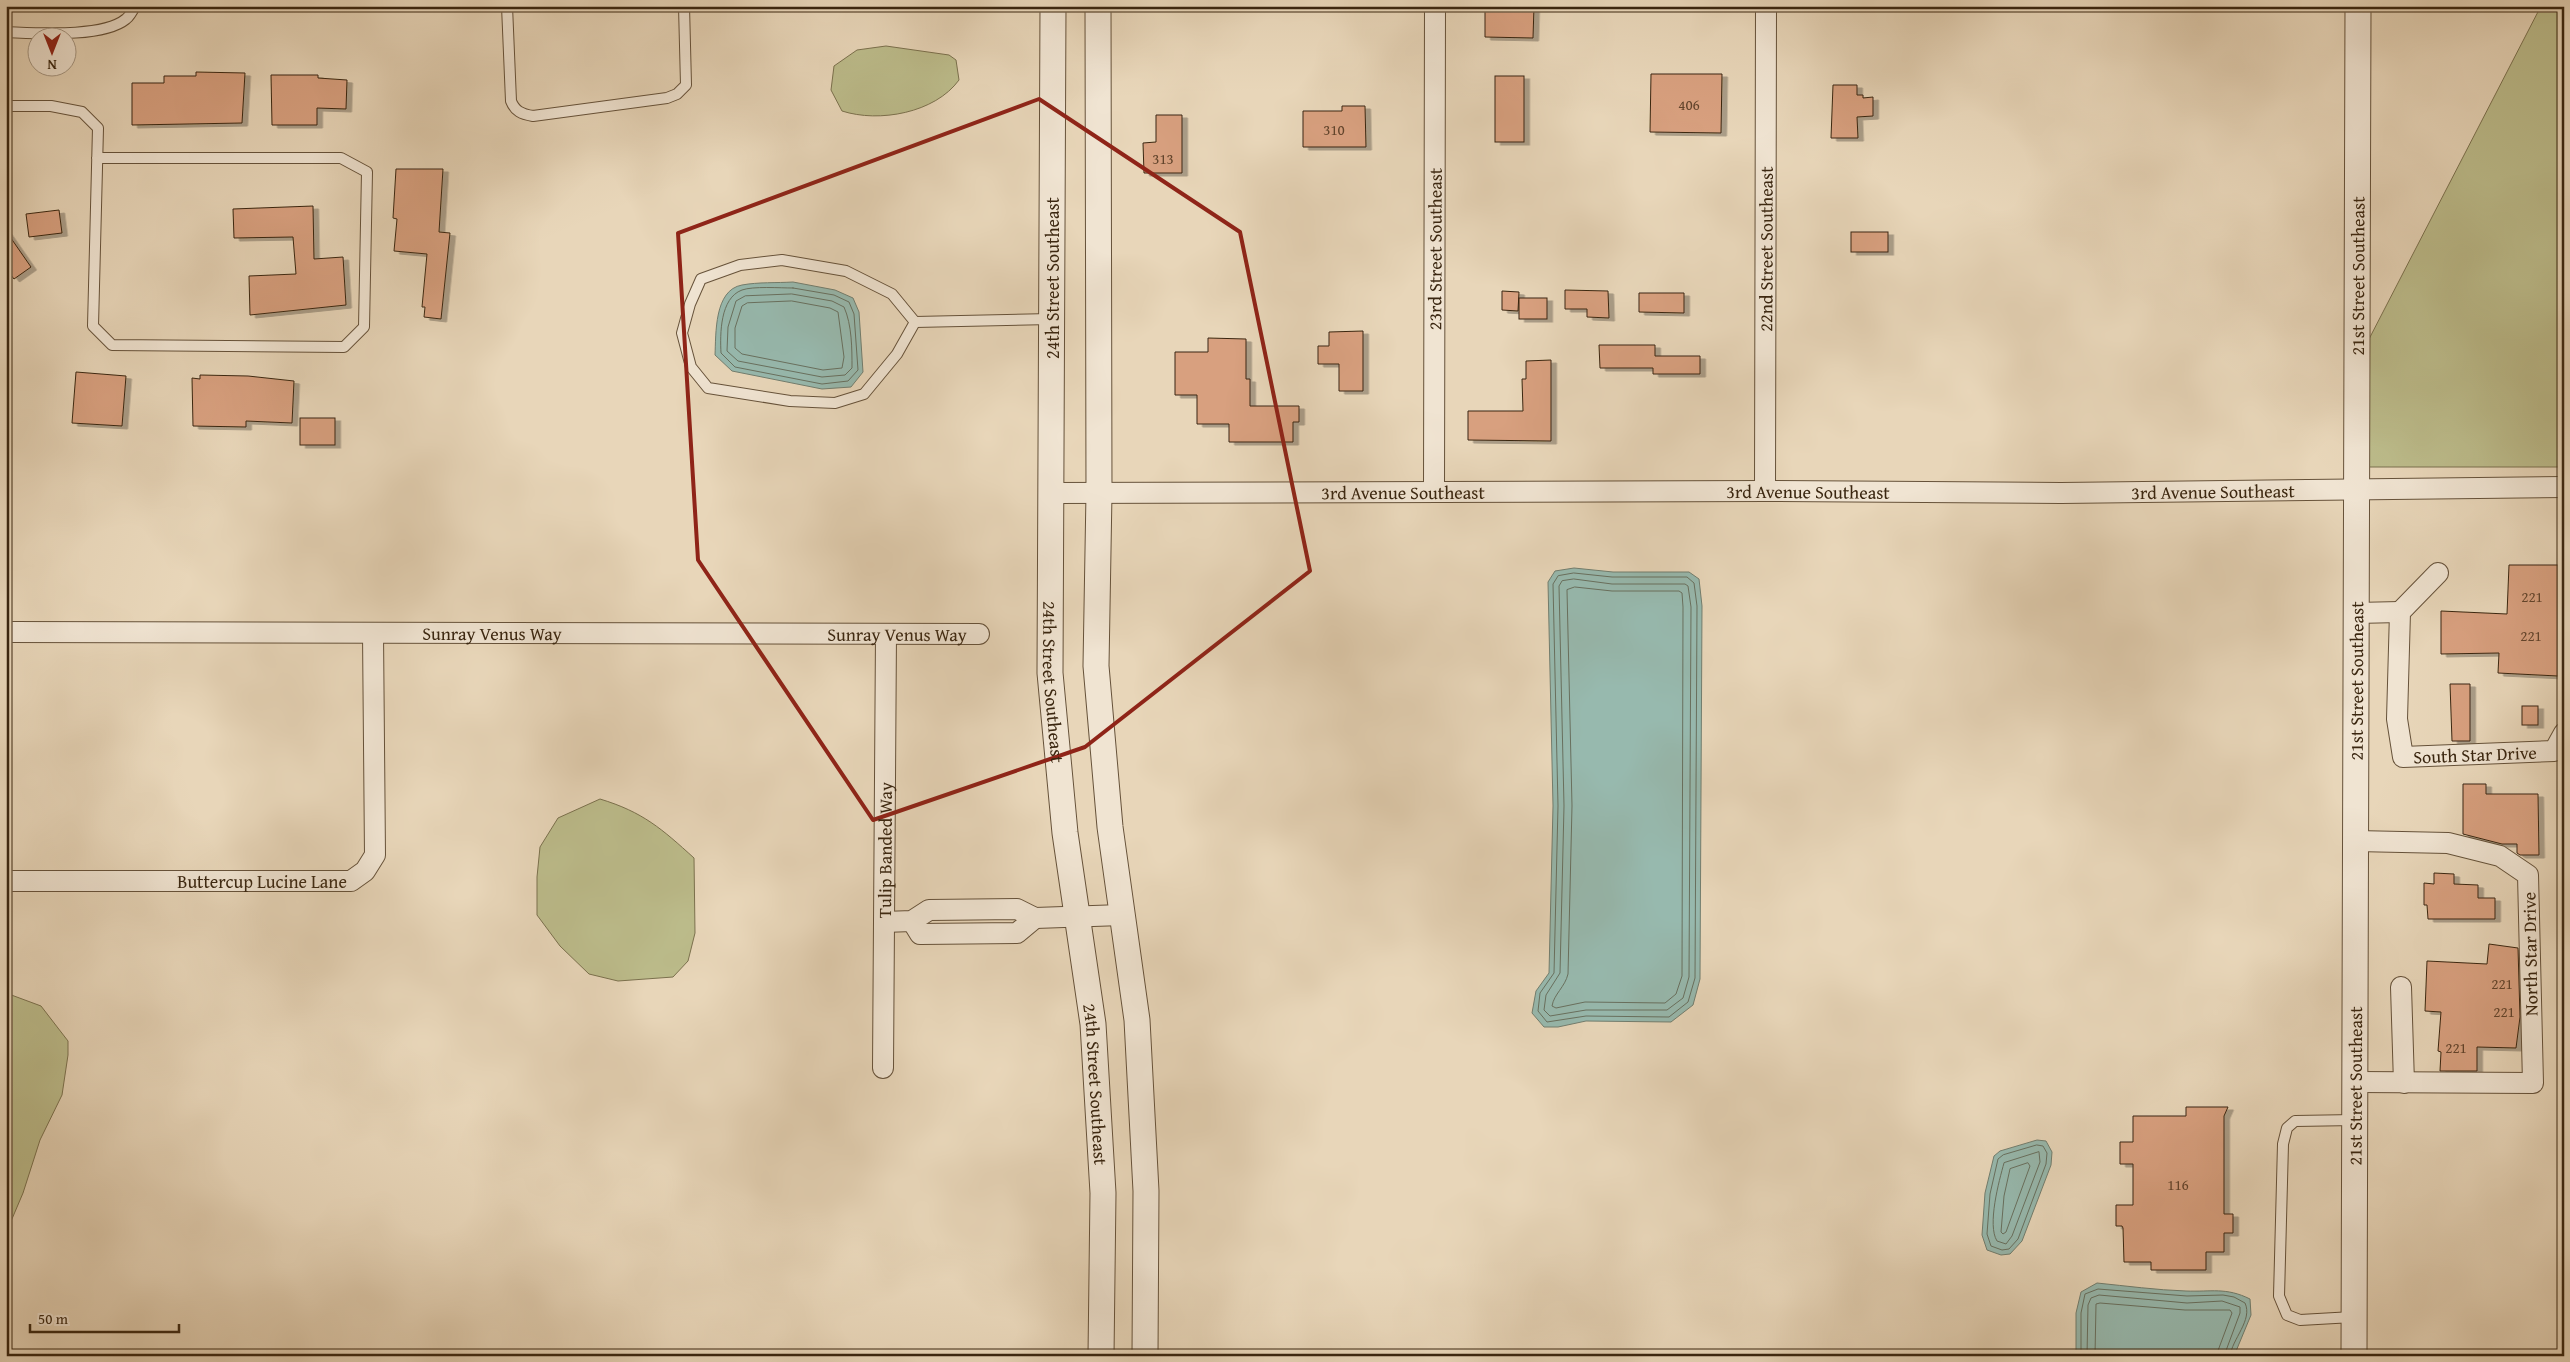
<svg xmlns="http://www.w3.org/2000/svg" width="2570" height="1362" viewBox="0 0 2570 1362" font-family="'Gentium Book Plus',serif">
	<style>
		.green { fill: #bcbc8b; stroke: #7b714e }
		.water { fill: #97b9ae; stroke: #727e6f }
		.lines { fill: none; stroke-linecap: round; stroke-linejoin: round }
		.shore { stroke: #68705f; stroke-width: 1 }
		.building { fill: #d8a07f; stroke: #3a2610; filter: url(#shadow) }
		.service-casing { stroke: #66523a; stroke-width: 12 }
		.minor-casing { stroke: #66523a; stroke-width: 22 }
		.tertiary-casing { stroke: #66523a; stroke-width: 27 }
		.service { stroke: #f0e4d2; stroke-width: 10 }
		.minor { stroke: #f0e4d2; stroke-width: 20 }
		.tertiary { stroke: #f0e4d2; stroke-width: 25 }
		.marked { fill: none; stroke: #8f2418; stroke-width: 4; stroke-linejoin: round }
		.labels { text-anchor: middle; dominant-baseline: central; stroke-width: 4; stroke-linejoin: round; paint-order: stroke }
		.number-label { font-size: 15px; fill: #62442c }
		.street-label { font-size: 18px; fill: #3a2610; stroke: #f0e4d2 }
	</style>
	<defs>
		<filter id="shadow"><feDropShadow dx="5.5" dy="3" stdDeviation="0" flood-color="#0004"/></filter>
	</defs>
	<rect width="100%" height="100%" fill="#e8d6b9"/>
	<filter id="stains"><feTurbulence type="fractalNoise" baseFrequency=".004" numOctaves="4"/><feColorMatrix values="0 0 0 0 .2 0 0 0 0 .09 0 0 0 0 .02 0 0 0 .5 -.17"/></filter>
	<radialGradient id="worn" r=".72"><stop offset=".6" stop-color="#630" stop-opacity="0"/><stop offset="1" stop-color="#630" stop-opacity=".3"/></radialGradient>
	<g class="green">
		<path d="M2541,6H2564V467H2368V341Z"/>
		<path d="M886,46L949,55L956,60L959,80C935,113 879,123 842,111L831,90L834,66L857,50Z"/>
		<path d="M600,799C643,812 662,829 694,858L695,933L688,961L673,977L618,981L589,974L560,946L537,915V877L540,847L558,818Z"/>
		<path d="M6,993L41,1006L68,1041V1055L62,1095L40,1140L23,1193L6,1233Z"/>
	</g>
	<g class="water">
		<path d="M793,282L835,290L853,298L859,312L863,372L851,387L822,389L732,371L715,355C716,334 714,290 742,285C758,282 777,283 793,282Z"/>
		<path d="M1574,568L1613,572H1689L1699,579L1702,606L1700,979L1693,1005L1671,1022L1586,1021L1558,1027H1544L1532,1013L1536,991L1549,973L1553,806L1548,582L1555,571Z"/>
		<path d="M2037,1140L2046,1141L2052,1152L2051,1165L2022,1241L2010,1254L2001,1255L1987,1250L1982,1235L1985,1193L1994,1156L2000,1151Z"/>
		<path d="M2097,1283C2127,1286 2156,1290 2186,1291C2211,1292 2226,1287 2250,1299L2251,1315L2234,1356H2076V1313L2081,1292Z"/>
	</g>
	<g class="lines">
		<g class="shore">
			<path d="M793,288L834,295L849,302L854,314L858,370L848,381L822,384L735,367L721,353C720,334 720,298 742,290C753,286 780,288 793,288Z"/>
			<path d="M792,294L832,301L844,307C852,325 852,349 852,368L845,375L822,377L738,361L727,351L728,327L736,301L745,296Z"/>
			<path d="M792,301L830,308L838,312L844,357L842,368L823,370L742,354L735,348V328L742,306L747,303Z"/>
			<path d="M1574,573L1612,577H1687L1694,583L1697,606L1695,978L1688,1002L1669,1017L1586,1016L1547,1022L1538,1011L1540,993L1554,973L1558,806L1553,584L1558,576Z"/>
			<path d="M1574,579L1612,584H1685L1688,586L1691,607L1689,977L1683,998L1667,1010H1586L1550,1016L1544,1010L1546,995L1560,973L1564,806L1559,586L1562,581Z"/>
			<path d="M1575,587L1612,591H1679L1682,593L1683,607L1682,976L1676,994L1665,1003L1585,1002L1556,1008L1552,1006C1554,994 1565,987 1568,974L1572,806L1567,590Z"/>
			<path d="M2037,1145L2043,1146L2047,1153L2046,1164L2018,1239L2009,1249L2002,1250L1991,1246L1987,1234L1990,1194L1998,1159L2003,1155Z"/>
			<path d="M2039,1152L2040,1162L2012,1236L2006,1244L1997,1241C1987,1225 1999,1181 2004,1163Z"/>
			<path d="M2028,1163L2030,1166L2006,1232L2003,1234L2001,1232L2004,1196L2010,1169Z"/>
			<path d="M2081,1356V1313L2085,1294L2098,1289L2187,1296L2223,1295L2234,1297L2245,1303C2253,1320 2232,1339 2230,1356"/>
			<path d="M2087,1356L2088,1305L2091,1298L2099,1295L2187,1303L2222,1301L2240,1307V1313L2224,1356"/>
			<path d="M2095,1356L2096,1304L2100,1303L2185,1310H2230L2232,1313L2216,1356"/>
		</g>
	</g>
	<g class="building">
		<path d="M1485,6H1534L1533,38L1485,37Z"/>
		<path d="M196,72L245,73L242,123L132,125V83H164V76H196Z"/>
		<path d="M1651,74H1722L1721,133L1650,132Z"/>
		<path d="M271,75H318V78L347,80L346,109L317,108V125H272Z"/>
		<rect x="1495" y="76" width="29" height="66"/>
		<path d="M1833,85H1857V95H1863V98L1873,97V116L1857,117L1858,138H1831Z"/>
		<path d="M1342,106H1365L1366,147H1303V111H1342Z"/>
		<path d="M1156,115H1182V173H1144L1143,143L1156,142Z"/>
		<path d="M396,169H443L439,232L450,233L441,319L424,317L425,307H422L427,254L394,251L397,219L393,218Z"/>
		<path d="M313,206L314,259L343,257L346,305L250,315L249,276L296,274L293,237L234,238L233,209Z"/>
		<path d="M59,210L62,233L29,237L26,214Z"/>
		<path d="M6,231L31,267L14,279L6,269Z"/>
		<rect x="1851" y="232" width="37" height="20"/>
		<path d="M1565,290L1608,291L1609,318L1587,317V309H1565Z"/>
		<path d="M1502,291L1519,292L1518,311L1502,310Z"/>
		<path d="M1639,293H1684V313L1639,312Z"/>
		<rect x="1519" y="298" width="28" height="21"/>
		<path d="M1363,331V391H1339V364H1318V346H1329V332Z"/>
		<path d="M1208,338L1246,339V379H1250V406H1299V422H1293V442H1229V424H1197V395H1175V352H1208Z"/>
		<path d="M1599,345H1655V356H1700V374H1653V368H1600Z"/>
		<path d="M1551,360V441L1468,440V411H1523L1522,379H1526V361Z"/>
		<path d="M76,372L126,376L122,426L72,423Z"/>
		<path d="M200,375L248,376L294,381L292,423L246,421V427L193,426L192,378L200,379Z"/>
		<rect x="300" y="418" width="35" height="27"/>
		<path d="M2509,565H2558V676L2498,673L2499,653L2441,654V611L2507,614Z"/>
		<path d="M2450,684H2470V741H2452Z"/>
		<rect x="2522" y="706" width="16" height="19"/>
		<path d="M2463,784H2486V794H2538L2539,855H2520L2517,853V844H2502L2463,834Z"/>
		<path d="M2434,873L2454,874V884L2478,885V898H2495V919H2428L2427,905H2424V883L2434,884Z"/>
		<path d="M2489,944L2518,948L2520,1017L2516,1048L2477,1047V1071H2440L2441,1052L2438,1051L2441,1012L2425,1011L2427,961L2487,964Z"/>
		<path d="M2186,1107H2228L2224,1116V1214H2233V1233H2224V1252H2206V1270H2151V1262H2124L2123,1228L2122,1226H2116V1205H2133V1164H2120V1142H2133V1116H2186Z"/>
	</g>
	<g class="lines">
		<defs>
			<g id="service">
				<path d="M507,6L511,101C515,111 521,114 533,116L667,98L677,94L686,85L684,6"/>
				<path d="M6,32C36,33 103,38 126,19C130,16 133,10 135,6"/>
				<path d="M6,106H51L82,112L98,128L93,326L112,345L344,347L364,327L367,172L341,158H97"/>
				<path d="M782,260L846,271L892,294L915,322L897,354L864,394L835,403L790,401L708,388L691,367L682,333L690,304L701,279L740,265Z"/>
				<path d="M915,322L1051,319"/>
				<path d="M2353,1317L2300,1320L2287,1315L2279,1296L2283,1144L2287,1128L2295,1121L2355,1120"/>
			</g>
			<g id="minor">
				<path id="s1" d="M1434,491L1435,6"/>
				<path id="s2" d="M1765,491L1766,6"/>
				<path id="s3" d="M1052,493L1765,491L2061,493L2564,487"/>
				<path id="s4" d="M2438,573L2400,612L2397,719L2403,757L2554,751L2564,733"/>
				<path d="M2356,613L2400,612"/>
				<path id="s5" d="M6,632L979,634"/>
				<path id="s6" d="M6,881H351L365,871L375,855L373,633"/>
				<path d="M912,921L920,934L1017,933L1035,918"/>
				<path d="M884,922L912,921L929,910L1017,909L1035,918L1122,915"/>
				<path d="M2401,987L2404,1083"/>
				<path id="s7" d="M883,1068L886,634"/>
				<path d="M2356,1082L2533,1083L2528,875L2500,856L2448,843L2356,841"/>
			</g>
			<g id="tertiary">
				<path id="s8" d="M1053,6L1050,673L1065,833L1093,1024L1103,1193L1101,1356"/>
				<path d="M1098,6L1099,493L1096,666L1110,827L1137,1020L1146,1191L1145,1356"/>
				<path id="s9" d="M2354,1356L2358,6"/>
			</g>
		</defs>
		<use href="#service" class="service-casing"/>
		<use href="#minor" class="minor-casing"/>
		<use href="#tertiary" class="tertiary-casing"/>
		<use href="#service" class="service"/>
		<use href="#minor" class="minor"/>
		<use href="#tertiary" class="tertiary"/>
	</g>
	<path class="marked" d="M1039,99L1240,232L1310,571L1085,747L873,820L698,560L678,233Z"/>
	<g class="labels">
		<g class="number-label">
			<text x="1689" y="104">406</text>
			<text x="1334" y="129">310</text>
			<text x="1163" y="158">313</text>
			<text x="2532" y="596">221</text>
			<text x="2531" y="635">221</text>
			<text x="2502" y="983">221</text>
			<text x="2504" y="1011">221</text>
			<text x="2456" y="1047">221</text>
			<text x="2178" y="1184">116</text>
		</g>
		<g class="street-label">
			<text stroke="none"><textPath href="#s2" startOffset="242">22nd Street Southeast</textPath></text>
			<text stroke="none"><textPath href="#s1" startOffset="242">23rd Street Southeast</textPath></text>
			<text stroke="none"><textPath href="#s9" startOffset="1080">21st Street Southeast</textPath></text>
			<text transform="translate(1052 278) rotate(-90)">24th Street Southeast</text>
			<text stroke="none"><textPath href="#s3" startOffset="756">3rd Avenue Southeast</textPath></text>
			<text stroke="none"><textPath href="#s3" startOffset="1161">3rd Avenue Southeast</textPath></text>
			<text stroke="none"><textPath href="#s3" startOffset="351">3rd Avenue Southeast</textPath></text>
			<text stroke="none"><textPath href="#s5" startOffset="486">Sunray Venus Way</textPath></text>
			<text stroke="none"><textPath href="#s5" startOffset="891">Sunray Venus Way</textPath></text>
			<text stroke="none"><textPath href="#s9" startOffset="675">21st Street Southeast</textPath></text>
			<text stroke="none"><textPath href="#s8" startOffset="676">24th Street Southeast</textPath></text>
			<text stroke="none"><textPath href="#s4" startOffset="272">South Star Drive</textPath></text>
			<text stroke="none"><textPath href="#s7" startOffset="218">Tulip Banded Way</textPath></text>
			<text stroke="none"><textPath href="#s6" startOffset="256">Buttercup Lucine Lane</textPath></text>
			<text transform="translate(2530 954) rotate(-91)">North Star Drive</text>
			<text stroke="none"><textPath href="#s8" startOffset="1081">24th Street Southeast</textPath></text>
			<text stroke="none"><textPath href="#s9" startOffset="270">21st Street Southeast</textPath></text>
		</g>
	</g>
	<rect width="2570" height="1362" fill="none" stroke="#e8d6b9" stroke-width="25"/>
	<rect x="8" y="8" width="2555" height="1347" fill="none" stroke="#3a2610" stroke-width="2.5"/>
	<rect x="12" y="12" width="2545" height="1337" fill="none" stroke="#3a2610"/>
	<g transform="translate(52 52) rotate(180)"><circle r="24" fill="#f0e4d2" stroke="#a79884"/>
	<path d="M0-4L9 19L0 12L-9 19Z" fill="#8f2418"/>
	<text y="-8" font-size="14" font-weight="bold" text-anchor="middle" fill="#3a2610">N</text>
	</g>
	<path d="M30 1324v8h149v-8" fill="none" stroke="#3a2610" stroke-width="2.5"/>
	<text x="38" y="1324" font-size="15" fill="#3a2610" stroke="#f0e4d2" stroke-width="4" paint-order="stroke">50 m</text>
	<rect width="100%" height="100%" filter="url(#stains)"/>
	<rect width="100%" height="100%" fill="url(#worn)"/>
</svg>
